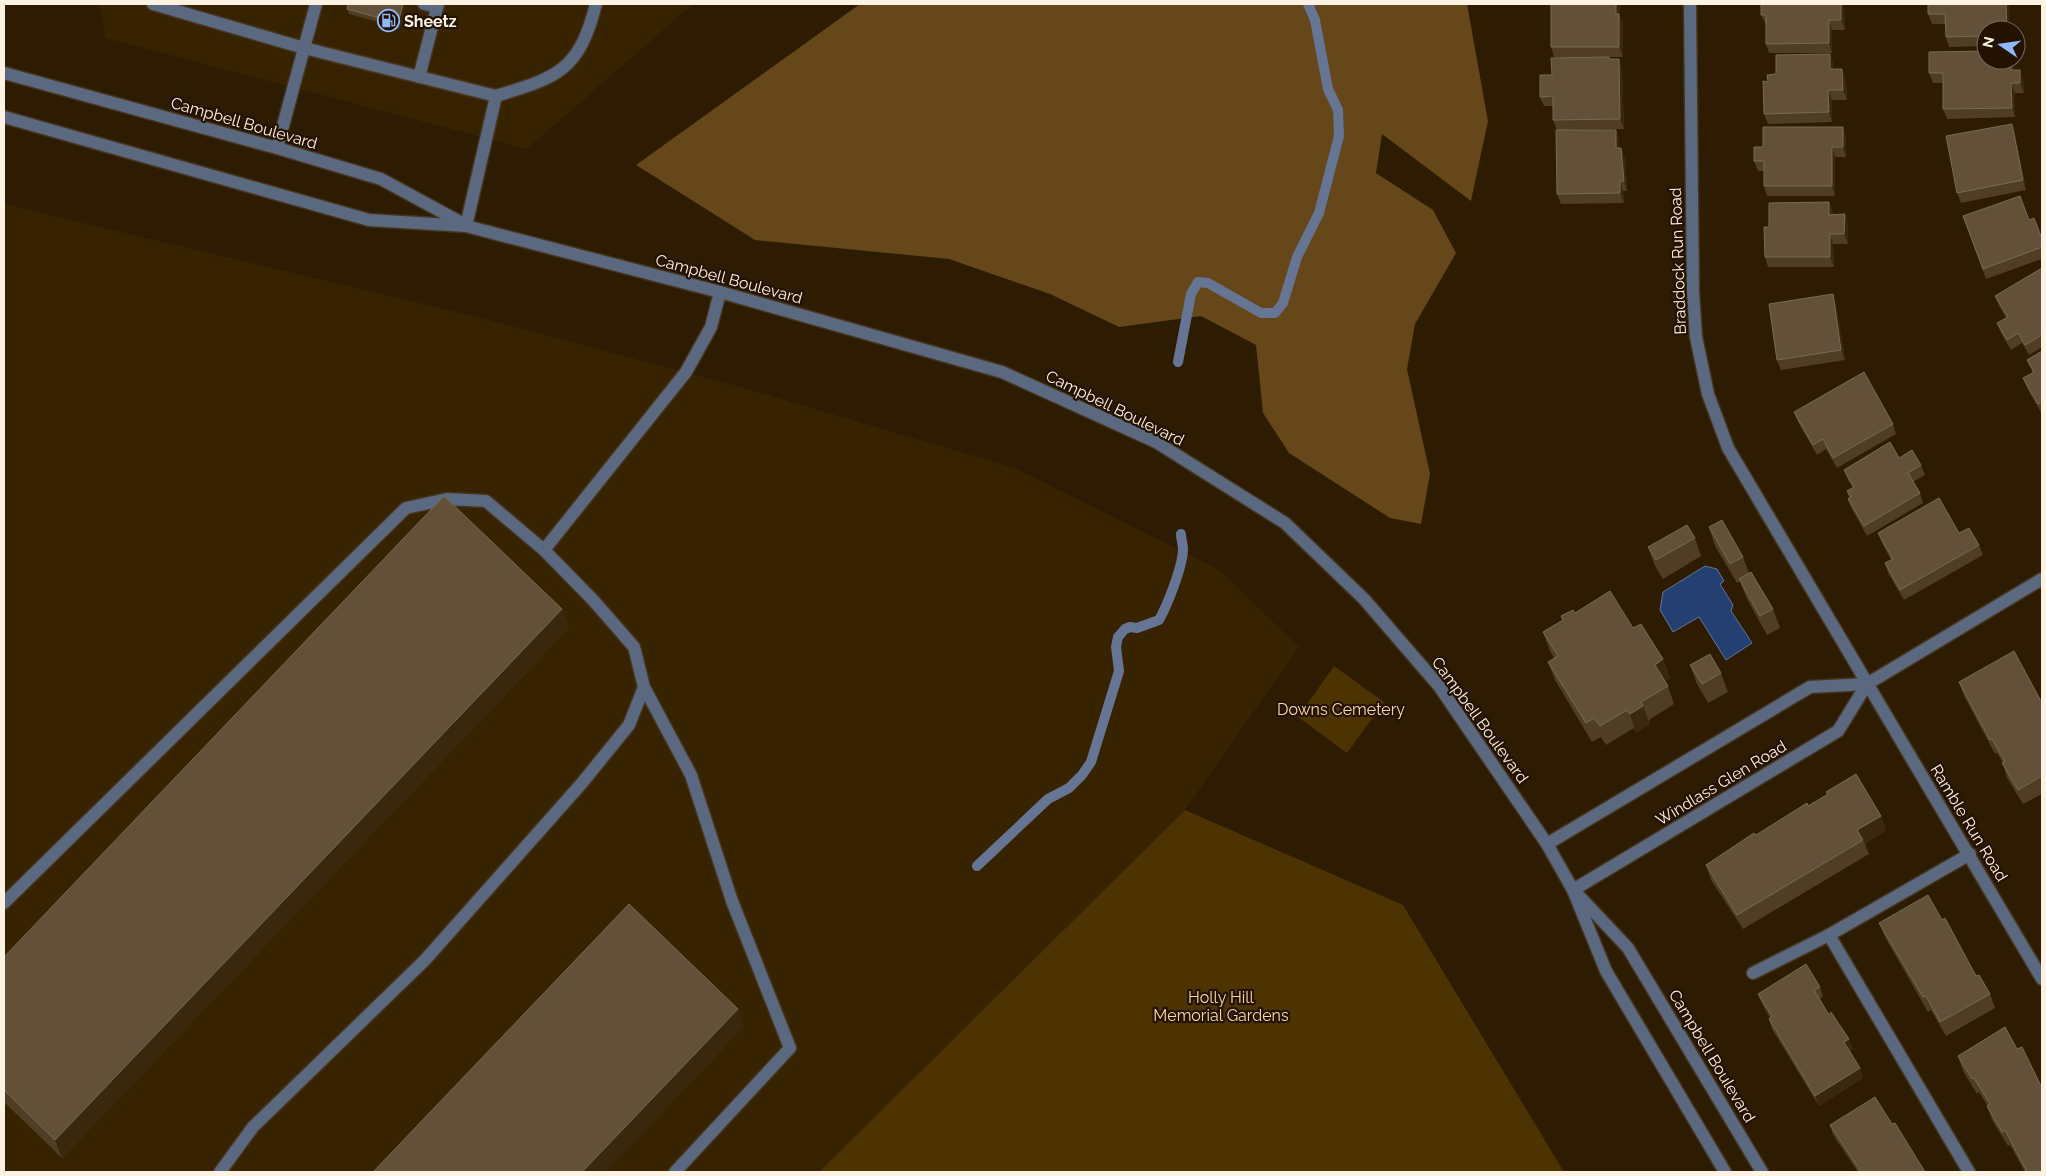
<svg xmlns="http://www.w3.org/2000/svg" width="2046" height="1176" viewBox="0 0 2046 1176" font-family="Raleway,sans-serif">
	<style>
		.built { fill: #382300 }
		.green { fill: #4d3202 }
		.forest { fill: #65471a }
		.water { fill: #234071; stroke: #657593 }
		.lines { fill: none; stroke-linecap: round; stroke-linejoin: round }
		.stream { stroke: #657593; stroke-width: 10 }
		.minor-casing { stroke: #46351d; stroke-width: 15 }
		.minor { stroke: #5b6980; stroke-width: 12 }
		.wall { fill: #4f3e23 }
		.shaded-wall { fill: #3a280d }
		.building { fill: #625138; stroke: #7a6a53 }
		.labels { text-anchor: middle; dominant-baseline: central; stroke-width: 4.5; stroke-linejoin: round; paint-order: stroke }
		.poi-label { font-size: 16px; font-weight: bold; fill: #fef2e3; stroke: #231200; text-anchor: start }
		.street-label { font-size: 16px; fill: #fef2e3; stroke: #231200 }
		.park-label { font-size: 16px; fill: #fbd7a8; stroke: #231200 }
	</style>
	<rect width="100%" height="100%" fill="#2d1b02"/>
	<g class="built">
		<path d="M101,4H693L527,149L105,38Z"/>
		<path d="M4,204L482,318L741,387L1015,468L1218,569L1299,647L1185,810L819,1172H4Z"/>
	</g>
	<g class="green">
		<path d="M1334,666L1384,702L1347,753L1298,717Z"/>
		<path d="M1185,810L1403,905L1564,1172H819Z"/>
	</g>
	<path class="forest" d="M860,4H1467L1488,121L1471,201L1382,134L1376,173L1433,210L1456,253L1415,324L1407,369L1430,474L1421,524L1390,518L1289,453L1263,413L1256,345L1201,316L1119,327L1050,294L949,259L755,240L636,165Z"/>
	<path class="water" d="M1705,566L1717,569L1724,581L1720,584L1733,605L1731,611L1752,643L1726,660L1699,617L1673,632L1660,610L1663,592Z"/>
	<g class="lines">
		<g class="stream">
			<path d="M1178,362L1191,294L1198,282L1208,283L1261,313H1275L1283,303L1297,257L1319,213L1339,136L1338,110L1328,89L1315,20L1308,4"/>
			<path d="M977,866L1048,799L1069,788L1082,775L1091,762L1119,671L1116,647L1118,637L1125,629L1130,627L1137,628L1159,620C1167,606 1183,566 1183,549C1183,544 1181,539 1181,534"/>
		</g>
		<defs>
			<g id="minor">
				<path d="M153,4L304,48L496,96"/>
				<path d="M424,4L437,7"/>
				<path d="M1690,4L1693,292L1696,337L1708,394L1728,448L2042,979"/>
				<path d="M4,73L277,148L381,179L462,223"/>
				<path d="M419,77L438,4"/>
				<path d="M4,117L369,220L466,226L720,292L1002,372L1156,442L1285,523L1364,599L1439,686L1547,844L1573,890L1606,971L1725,1172"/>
				<path d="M277,148L316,4"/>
				<path d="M466,226L496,96C558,77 579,71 596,4"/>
				<path d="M544,550L686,372L711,327L720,292"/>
				<path d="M644,687L691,775L732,901L790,1048L675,1172"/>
				<path d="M1547,844L1810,687L1867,684L2042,579"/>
				<path d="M1573,890L1838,731L1867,684"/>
				<path d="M1579,896L1628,948L1762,1172"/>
				<path d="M4,903L406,508L447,499L486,501L544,550L593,600L634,647L644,687L629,725L582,783L425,960L253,1127L220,1172"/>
				<path d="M1829,935L1969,1172"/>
				<path d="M1753,973L1829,935L1970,854"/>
			</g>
		</defs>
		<use href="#minor" class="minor-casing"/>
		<use href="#minor" class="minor"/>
	</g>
	<g class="wall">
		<path d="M406,4L400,28L349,14L347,9Z"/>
		<path d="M1761,4H1843L1844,8L1845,30H1832V53H1769L1766,44V25L1761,15Z"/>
		<path d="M1928,4L1986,30V46L1949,47L1946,37V24H1932L1928,14Z"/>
		<path d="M1620,16L1623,24V57H1554L1551,47Z"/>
		<path d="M1830,54L1833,64V69L1846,79L1847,100H1832V122L1768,124L1764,114L1768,82L1776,74Z"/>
		<path d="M1609,57V59H1619L1622,69L1624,129L1557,130L1553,120V106H1544L1540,97L1552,75Z"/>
		<path d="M2015,70L2023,80L2024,93H2015V117L1947,119L1943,109V83H1933L1929,73Z"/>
		<path d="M1843,127L1846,137V157H1835V196H1767L1764,186V171H1758L1754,161L1763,147Z"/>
		<path d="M1616,130L1619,140V148H1621L1625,158L1627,191H1623L1624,203L1561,204L1557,194Z"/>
		<path d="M2015,134L2026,190L1961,203L1957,193Z"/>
		<path d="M1829,202L1833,212V215L1848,224V244H1833L1834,267H1768L1765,257L1769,227Z"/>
		<path d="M1963,216L2029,220L2042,239V259L1986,279Z"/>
		<path d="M2042,268V347L2029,355L2022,343L2011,350L2001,333L1997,323L2006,318L1999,306L1995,296Z"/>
		<path d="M1833,294L1836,304L1845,360L1781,370L1777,360Z"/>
		<path d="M2042,351V414L2027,388L2023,378L2033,373L2027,360Z"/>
		<path d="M1794,412L1893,424L1896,434L1837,468L1826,449L1817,455L1798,422Z"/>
		<path d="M1899,458L1921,465L1925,475L1913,482L1920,493L1923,503L1867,536L1852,509L1848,499L1849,498L1847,491L1853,488L1848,480L1844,470Z"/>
		<path d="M1709,527L1743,557L1749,573L1773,609L1780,628L1767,635L1746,597L1740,581L1737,583L1715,546Z"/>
		<path d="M1878,533H1959L1979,545L1983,555L1904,600L1888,573L1885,563L1891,560L1882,543Z"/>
		<path d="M1695,538L1701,556L1663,579L1655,566L1648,547Z"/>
		<path d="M562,609L569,628L62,1158L4,1102V957Z"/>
		<path d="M1575,613L1633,628L1663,659L1670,678L1665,681L1668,686L1674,704L1649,720L1650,724L1636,733L1634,728L1606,745L1601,737L1592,742L1555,680L1548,662L1554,658L1550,651L1543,632L1562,621L1561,616Z"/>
		<path d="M1690,665L1721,673L1728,692L1708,703L1697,684Z"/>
		<path d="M1959,682L2042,703V794L2023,804L2007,778L2003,763L1997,753L1995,754L1964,696Z"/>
		<path d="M1826,792L1881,816L1886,830L1865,844L1869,854L1743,929L1711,880L1706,865L1827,795Z"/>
		<path d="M1942,920L1976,976L1990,994L1995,1008L1946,1036L1931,1010L1928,1012L1885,937L1879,923Z"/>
		<path d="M1820,987L1823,997L1819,999L1829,1015L1853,1049L1849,1051L1860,1068L1863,1078L1819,1106L1772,1029L1769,1019L1770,1018L1762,1004L1758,994Z"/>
		<path d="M2005,1027L2042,1172H2025L2010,1145L2008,1146L1992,1120L1987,1106V1105L1979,1092L1977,1094L1963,1071L1958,1056Z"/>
		<path d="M1892,1124L1925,1172H1858L1833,1135L1830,1125Z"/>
	</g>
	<g class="shaded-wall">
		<path d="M403,4H406L400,28L398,23Z"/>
		<path d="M1616,4H1620V16L1623,24V57L1619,47Z"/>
		<path d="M1841,4H1843L1844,8L1845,30L1841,20Z"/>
		<path d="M2006,4H2009L2010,30H2007Z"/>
		<path d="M1829,20L1832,30V53L1829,43Z"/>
		<path d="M1830,54L1833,64V79L1830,69Z"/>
		<path d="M1619,59L1622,69L1624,129L1620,119Z"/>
		<path d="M2011,60H2014L2015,80L2011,70Z"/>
		<path d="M1842,69L1846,79L1847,100L1843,90Z"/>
		<path d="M2020,70L2023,80L2024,93L2020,83Z"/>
		<path d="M2011,83L2015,93V117L2012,108Z"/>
		<path d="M1828,90L1832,100V122L1829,112Z"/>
		<path d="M2012,124L2015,134L2026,190L2023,180Z"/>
		<path d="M1843,127L1846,137V157L1843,147Z"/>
		<path d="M1616,130L1619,140L1620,158L1616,148Z"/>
		<path d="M1832,147L1835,157V196L1832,186Z"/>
		<path d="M1621,148L1625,158L1627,191L1624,181Z"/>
		<path d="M1620,181L1623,191L1624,203L1620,193Z"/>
		<path d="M1829,202L1833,212L1832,225L1829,215Z"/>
		<path d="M1845,214L1848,224V244L1844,234Z"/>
		<path d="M1830,234L1833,244L1834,267L1830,257Z"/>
		<path d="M1833,294L1836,304L1845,360L1841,350Z"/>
		<path d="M562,609L569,628L62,1158L55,1140Z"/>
		<path d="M1663,659L1670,678L1661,683L1655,665Z"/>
		<path d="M1643,706L1650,724L1636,733L1630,714Z"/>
		<path d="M1881,816L1886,830L1865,844L1863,840L1857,830Z"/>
		<path d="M738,1009L744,1027L606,1172H582Z"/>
		<path d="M1849,1039L1853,1049L1847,1052L1844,1042Z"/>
		<path d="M1860,1068L1863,1078L1819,1106L1815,1096Z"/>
	</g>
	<g class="building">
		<path d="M348,4H403L398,23L347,9Z"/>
		<path d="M1551,4H1616V14H1619V47H1551Z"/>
		<path d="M1761,4H1841V20H1829V43L1766,44V15H1761Z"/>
		<path d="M1928,4H2006L2007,30H1986V36L1946,37L1945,14H1928Z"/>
		<path d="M1986,51V60H2011V70H2020V83H2011L2012,108L1943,109V73H1929V52Z"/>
		<path d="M1830,54V69H1842L1843,90H1828L1829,112L1764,114L1763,81L1768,82L1767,75L1776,74V55Z"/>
		<path d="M1609,57V59H1619L1620,119L1553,120V96L1540,97V75H1552L1551,58Z"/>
		<path d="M2012,124L2023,180L1957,193L1946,136Z"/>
		<path d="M1763,127H1843V147H1832V186H1764V161H1754V147H1763Z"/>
		<path d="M1556,130H1616V148H1621L1624,181H1620V193L1557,194Z"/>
		<path d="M2020,196L2029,220L2034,218L2042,239V247L1983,269L1963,216Z"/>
		<path d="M1829,202V215L1845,214L1844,234H1830V257H1765L1764,227H1769V203Z"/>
		<path d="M2042,268V335L2025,345L2018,333L2007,340L1997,323L2008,317L1995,296Z"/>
		<path d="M1833,294L1841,350L1777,360L1769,304Z"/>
		<path d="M2042,351V402L2038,404L2023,378L2034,372L2027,360Z"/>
		<path d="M1864,372L1893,424L1833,458L1823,439L1813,445L1794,412Z"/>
		<path d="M1890,442L1899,458L1912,450L1921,465L1908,473L1920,493L1864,526L1848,499L1851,497L1847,491L1854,487L1844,470Z"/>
		<path d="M444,496L562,609L55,1140L4,1090V957Z"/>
		<path d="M1939,498L1959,533L1969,528L1979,545L1900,590L1885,563L1893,559L1878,533Z"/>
		<path d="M1722,520L1743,557L1730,564L1709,527Z"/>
		<path d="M1687,525L1695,538L1656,560L1648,547Z"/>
		<path d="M1751,572L1773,609L1760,616L1739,579Z"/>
		<path d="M1610,591L1633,628L1641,624L1663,659L1655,665L1668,686L1641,702L1643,706L1630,714L1627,710L1600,726L1594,718L1586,723L1548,662L1558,656L1543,632L1563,620L1561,616L1573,610L1575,613Z"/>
		<path d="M2014,651L2042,703V776L2018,790L2002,763L2005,762L1992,739L1990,740L1959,682Z"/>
		<path d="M1710,654L1721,673L1702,684L1690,665Z"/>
		<path d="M1856,774L1881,816L1857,830L1863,840L1737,915L1706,865L1754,833L1756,835L1807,803L1808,806L1828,794L1826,792Z"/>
		<path d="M1928,895L1942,920L1945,918L1976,976L1979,975L1990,994L1940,1022L1926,996L1923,997L1879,923Z"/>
		<path d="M629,904L738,1009L582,1172H373Z"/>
		<path d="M1806,964L1820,987L1814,990L1829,1015L1831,1012L1849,1039L1844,1042L1860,1068L1815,1096L1769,1019L1772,1016L1758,994Z"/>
		<path d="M2005,1027L2017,1049L2022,1047L2042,1088V1172H2027L2005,1130L2002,1132L1987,1106L1990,1104L1974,1078L1972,1079L1958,1056Z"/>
		<path d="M1875,1097L1892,1124L1895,1123L1925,1172H1861L1830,1125Z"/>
	</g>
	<defs>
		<symbol id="fuel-ring" viewBox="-11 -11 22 22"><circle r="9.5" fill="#231200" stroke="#8fb8fd" stroke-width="1.5"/><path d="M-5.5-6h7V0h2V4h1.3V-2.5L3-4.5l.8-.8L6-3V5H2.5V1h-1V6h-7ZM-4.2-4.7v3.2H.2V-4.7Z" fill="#8fb8fd"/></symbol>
	</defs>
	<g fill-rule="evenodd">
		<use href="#fuel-ring" x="376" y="8" width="25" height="25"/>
	</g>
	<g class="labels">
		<g class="poi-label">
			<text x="404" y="21">Sheetz</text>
		</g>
		<g class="street-label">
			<text transform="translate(244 123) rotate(16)">Campbell Boulevard</text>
			<text transform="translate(1678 261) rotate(-92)">Braddock Run Road</text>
			<text transform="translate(729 279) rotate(15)">Campbell Boulevard</text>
			<text transform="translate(1115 408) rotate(26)">Campbell Boulevard</text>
			<text transform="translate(1480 720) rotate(54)">Campbell Boulevard</text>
			<text transform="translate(1721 783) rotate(-31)">Windlass Glen Road</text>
			<text transform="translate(1969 823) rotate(59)">Ramble Run Road</text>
			<text transform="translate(1712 1056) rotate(59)">Campbell Boulevard</text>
		</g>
		<g class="park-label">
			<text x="1341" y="709">Downs Cemetery</text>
			<text x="1221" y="997">Holly Hill<tspan x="1221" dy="18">Memorial Gardens</tspan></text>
		</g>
	</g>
	<rect width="2046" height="1176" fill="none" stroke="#fef2e3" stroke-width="10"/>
	<g transform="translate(2001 45) rotate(283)"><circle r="24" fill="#231200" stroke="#7b6c5b"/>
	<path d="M0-4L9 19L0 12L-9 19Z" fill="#8fb8fd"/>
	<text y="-8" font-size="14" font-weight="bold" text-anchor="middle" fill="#fef2e3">N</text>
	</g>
</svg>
